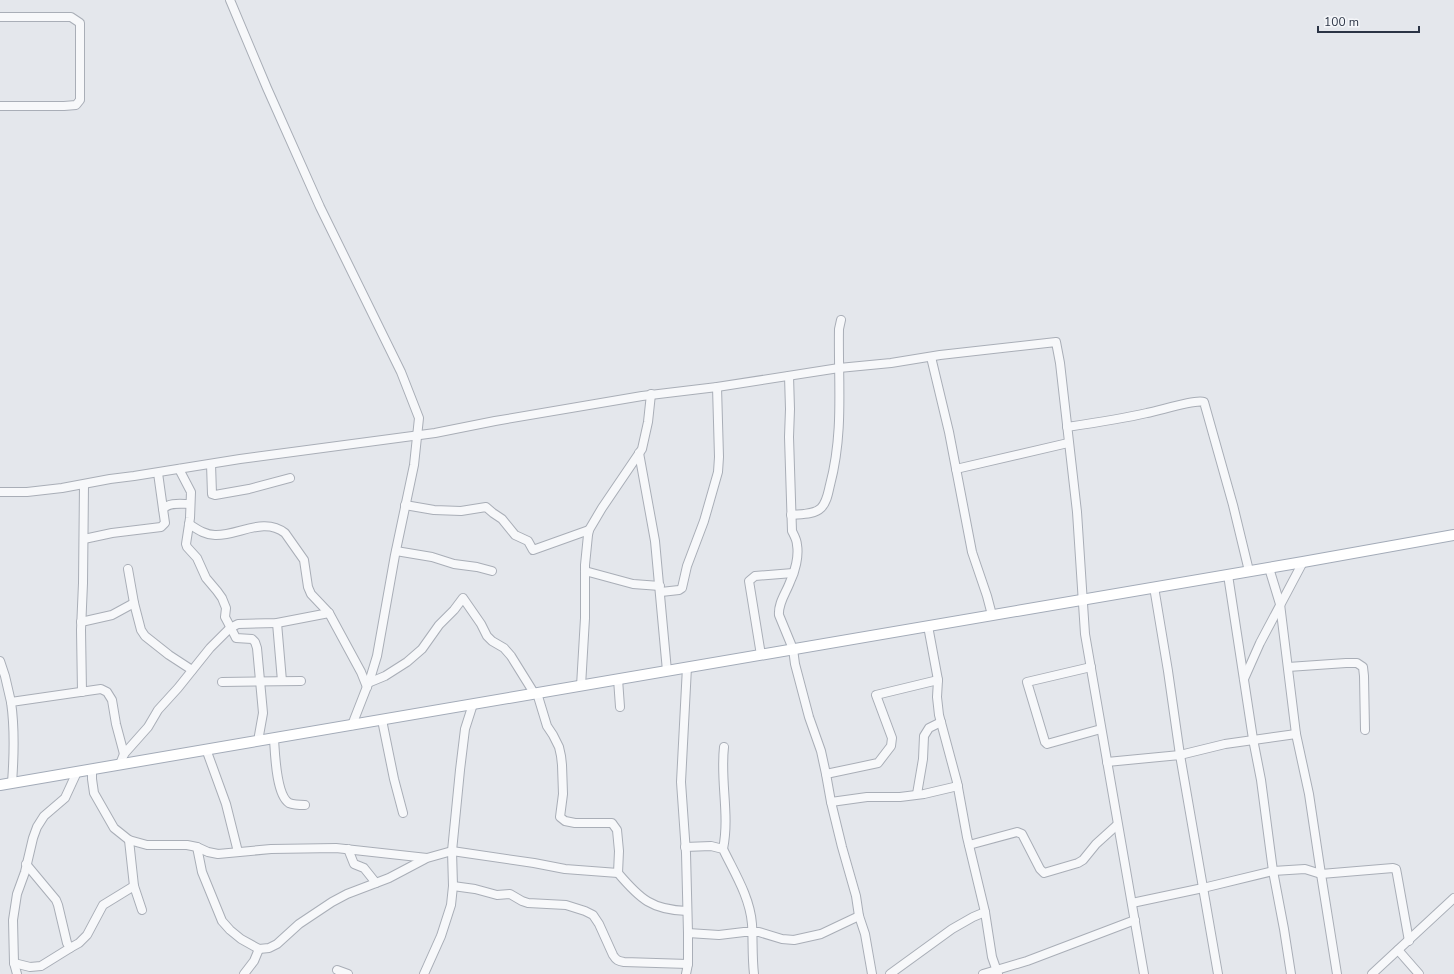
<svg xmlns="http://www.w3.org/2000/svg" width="1454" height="974" viewBox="0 0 1454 974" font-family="'Nunito Sans',sans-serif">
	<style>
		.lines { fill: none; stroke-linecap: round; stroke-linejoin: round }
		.minor-casing { stroke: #a9aeb7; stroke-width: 10 }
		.major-casing { stroke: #a3abb8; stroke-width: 12 }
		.minor { stroke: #f7f8fa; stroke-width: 8 }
		.major { stroke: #fff; stroke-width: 10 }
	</style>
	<rect width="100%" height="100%" fill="#e4e7ec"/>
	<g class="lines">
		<defs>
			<g id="minor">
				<path d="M230,0L267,88L320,207L401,372L419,418L414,465L395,555L377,656L370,679L352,725"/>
				<path d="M0,17H71L80,23V100L76,105L64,106H0"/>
				<path d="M931,357L949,432L972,552L987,596L992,615"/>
				<path d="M789,376L790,409L789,437L792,531C794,535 797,540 797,545C799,556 795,572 790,582C786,593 778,603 779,615L793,649L795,664L809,717L821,751L826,774L831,802L842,847L856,896L859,916L865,934L872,974"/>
				<path d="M1067,427C1094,423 1121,419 1147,413C1159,411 1195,399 1204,402L1233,505L1249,571"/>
				<path d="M639,453L655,541L667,671"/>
				<path d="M211,464L212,494L215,495L249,489L290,478"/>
				<path d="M179,469L191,492L190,518L186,544L187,547L197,558L206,578L217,591L222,598L226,608L225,617L235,636L236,638L252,639L255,642L257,648L263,713L258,741"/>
				<path d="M956,469L1068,443"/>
				<path d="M158,473L163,509"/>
				<path d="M0,492H27L62,488L110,479L134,476L240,459L435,433L495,421L642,396L717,387L839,368L891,363L940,355L1056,342L1060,363L1077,512L1085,634L1144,974"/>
				<path d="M405,505L434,510L461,511L486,507L493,513L502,519L515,535L528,541L533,550L589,530"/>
				<path d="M791,515C800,514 814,515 821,508C827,502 828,493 830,485C844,432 838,383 839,329L841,320"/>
				<path d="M189,524C197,529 205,535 215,535C238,536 264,516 285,533L304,560L308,587L311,594L329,613L361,672L367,687"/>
				<path d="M84,539L112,533L161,527L165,523L163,509C169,502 181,504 190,504"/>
				<path d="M396,551L432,557L454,564L477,567L492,571"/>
				<path d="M1269,568L1280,604L1296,734L1309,794L1321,874L1337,974"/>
				<path d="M128,569L134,603L141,630L145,636L169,655L192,670"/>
				<path d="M585,571L633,584L660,586"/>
				<path d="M1228,575L1253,739L1261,780L1273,871L1284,929L1291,974"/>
				<path d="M1154,587L1168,671L1180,755L1225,744L1296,734"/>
				<path d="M661,592L679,590L682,588L687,566L704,521L718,472L719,457L717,387"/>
				<path d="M81,622L112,615L134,603"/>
				<path d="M277,623L282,681"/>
				<path d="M928,626L938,680L937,697L939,715L957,782L967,837L985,912L992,957L998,974"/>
				<path d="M761,655L749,581L755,576L793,573"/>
				<path d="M0,661L5,676L11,702"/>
				<path d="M1091,667L1027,682L1045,742L1047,744L1101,729"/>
				<path d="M1288,667L1346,663H1357L1363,667L1364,676L1365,730"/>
				<path d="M618,679L620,707"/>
				<path d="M1244,679L1260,643L1303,562"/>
				<path d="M222,682L301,681"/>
				<path d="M368,683L385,676L407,662L422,649L439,625L454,610L463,598L481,624L487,636L492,641L504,648L511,656L534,693"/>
				<path d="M581,686L585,618V565L588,535L589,530L602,508L642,449L648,422L651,394"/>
				<path d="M82,692L81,630L83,583L84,485"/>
				<path d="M537,693L547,726L553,735L559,747L561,756L562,765L563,794L560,817L565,821L575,823H612L617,830L619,851L618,873C640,899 652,910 687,911"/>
				<path d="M382,720L394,779L403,813"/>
				<path d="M274,739C275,753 276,795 289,803C294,805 300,805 305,805"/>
				<path d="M206,749L226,804L238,852"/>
				<path d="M1107,762L1180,755L1218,974"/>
				<path d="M120,764L124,754L148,727L158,710L178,688L210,648L230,628L238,624L277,623L329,613"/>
				<path d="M92,769V779L94,793L114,828L129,840L147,845H187L197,847L208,852L218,854L271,849L336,848L427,858L452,851L534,863L565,869L618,873"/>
				<path d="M826,774L878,763L891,746L892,738L876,695L938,680"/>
				<path d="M12,783C14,756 15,729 11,702L101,689L107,692L112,700L116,724L124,754"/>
				<path d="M917,794L923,759L924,736L929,728L941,722"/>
				<path d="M831,802L867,797H900L924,794L958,786"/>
				<path d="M129,840L134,886L142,910"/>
				<path d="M969,845L1017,832L1022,834L1040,869L1044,873L1078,863L1083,860L1096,844L1117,825"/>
				<path d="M197,847L202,872L222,921L230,930L241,939L259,949L269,948L277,944L299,924L332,902L347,894L389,878L425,859"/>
				<path d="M685,847L711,846L723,849C734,872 750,897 752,924C753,940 752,957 754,974"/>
				<path d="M348,849L354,864L364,868L376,883"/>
				<path d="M723,849C730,815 720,781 724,747"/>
				<path d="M26,864L56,900L58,905L67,943L70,948L79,943L87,935L103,905L134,886"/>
				<path d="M453,886L475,889L497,895L510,894L522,901L528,903L566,905L585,911L593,915L599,924L613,955C616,960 618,961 624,962L688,964"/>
				<path d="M1132,903L1203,888L1273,871L1305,869L1321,874L1393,868L1396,869L1397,874L1409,941"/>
				<path d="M688,933L719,935L744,932H759L782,939L794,940L821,934L859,916"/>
				<path d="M1398,950L1419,974"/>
				<path d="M14,963L30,967L41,966L70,948"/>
				<path d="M337,970L348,974"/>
				<path d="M17,974L14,963L13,920L17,894L25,872L33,838L37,827L44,816L65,798L77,772"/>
				<path d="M244,974L254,961L259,949"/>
				<path d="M424,974L441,936L451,905L453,886L452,851L460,770L465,729L473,704"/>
				<path d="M686,974L688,964V933L686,853L681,782L687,667"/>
				<path d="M890,974L952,929L973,917L985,912"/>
				<path d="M983,974L1027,961L1135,920"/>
				<path d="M1372,974L1454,898"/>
			</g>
			<path id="major" d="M0,785L1303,562L1454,535"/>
		</defs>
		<use href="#minor" class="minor-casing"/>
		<use href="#major" class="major-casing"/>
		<use href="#minor" class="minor"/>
		<use href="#major" class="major"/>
	</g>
	<path d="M1318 26v6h101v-6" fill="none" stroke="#2b3445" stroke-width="2"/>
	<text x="1324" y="26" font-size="12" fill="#2b3445" stroke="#f4f6f9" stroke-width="3" paint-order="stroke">100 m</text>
</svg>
